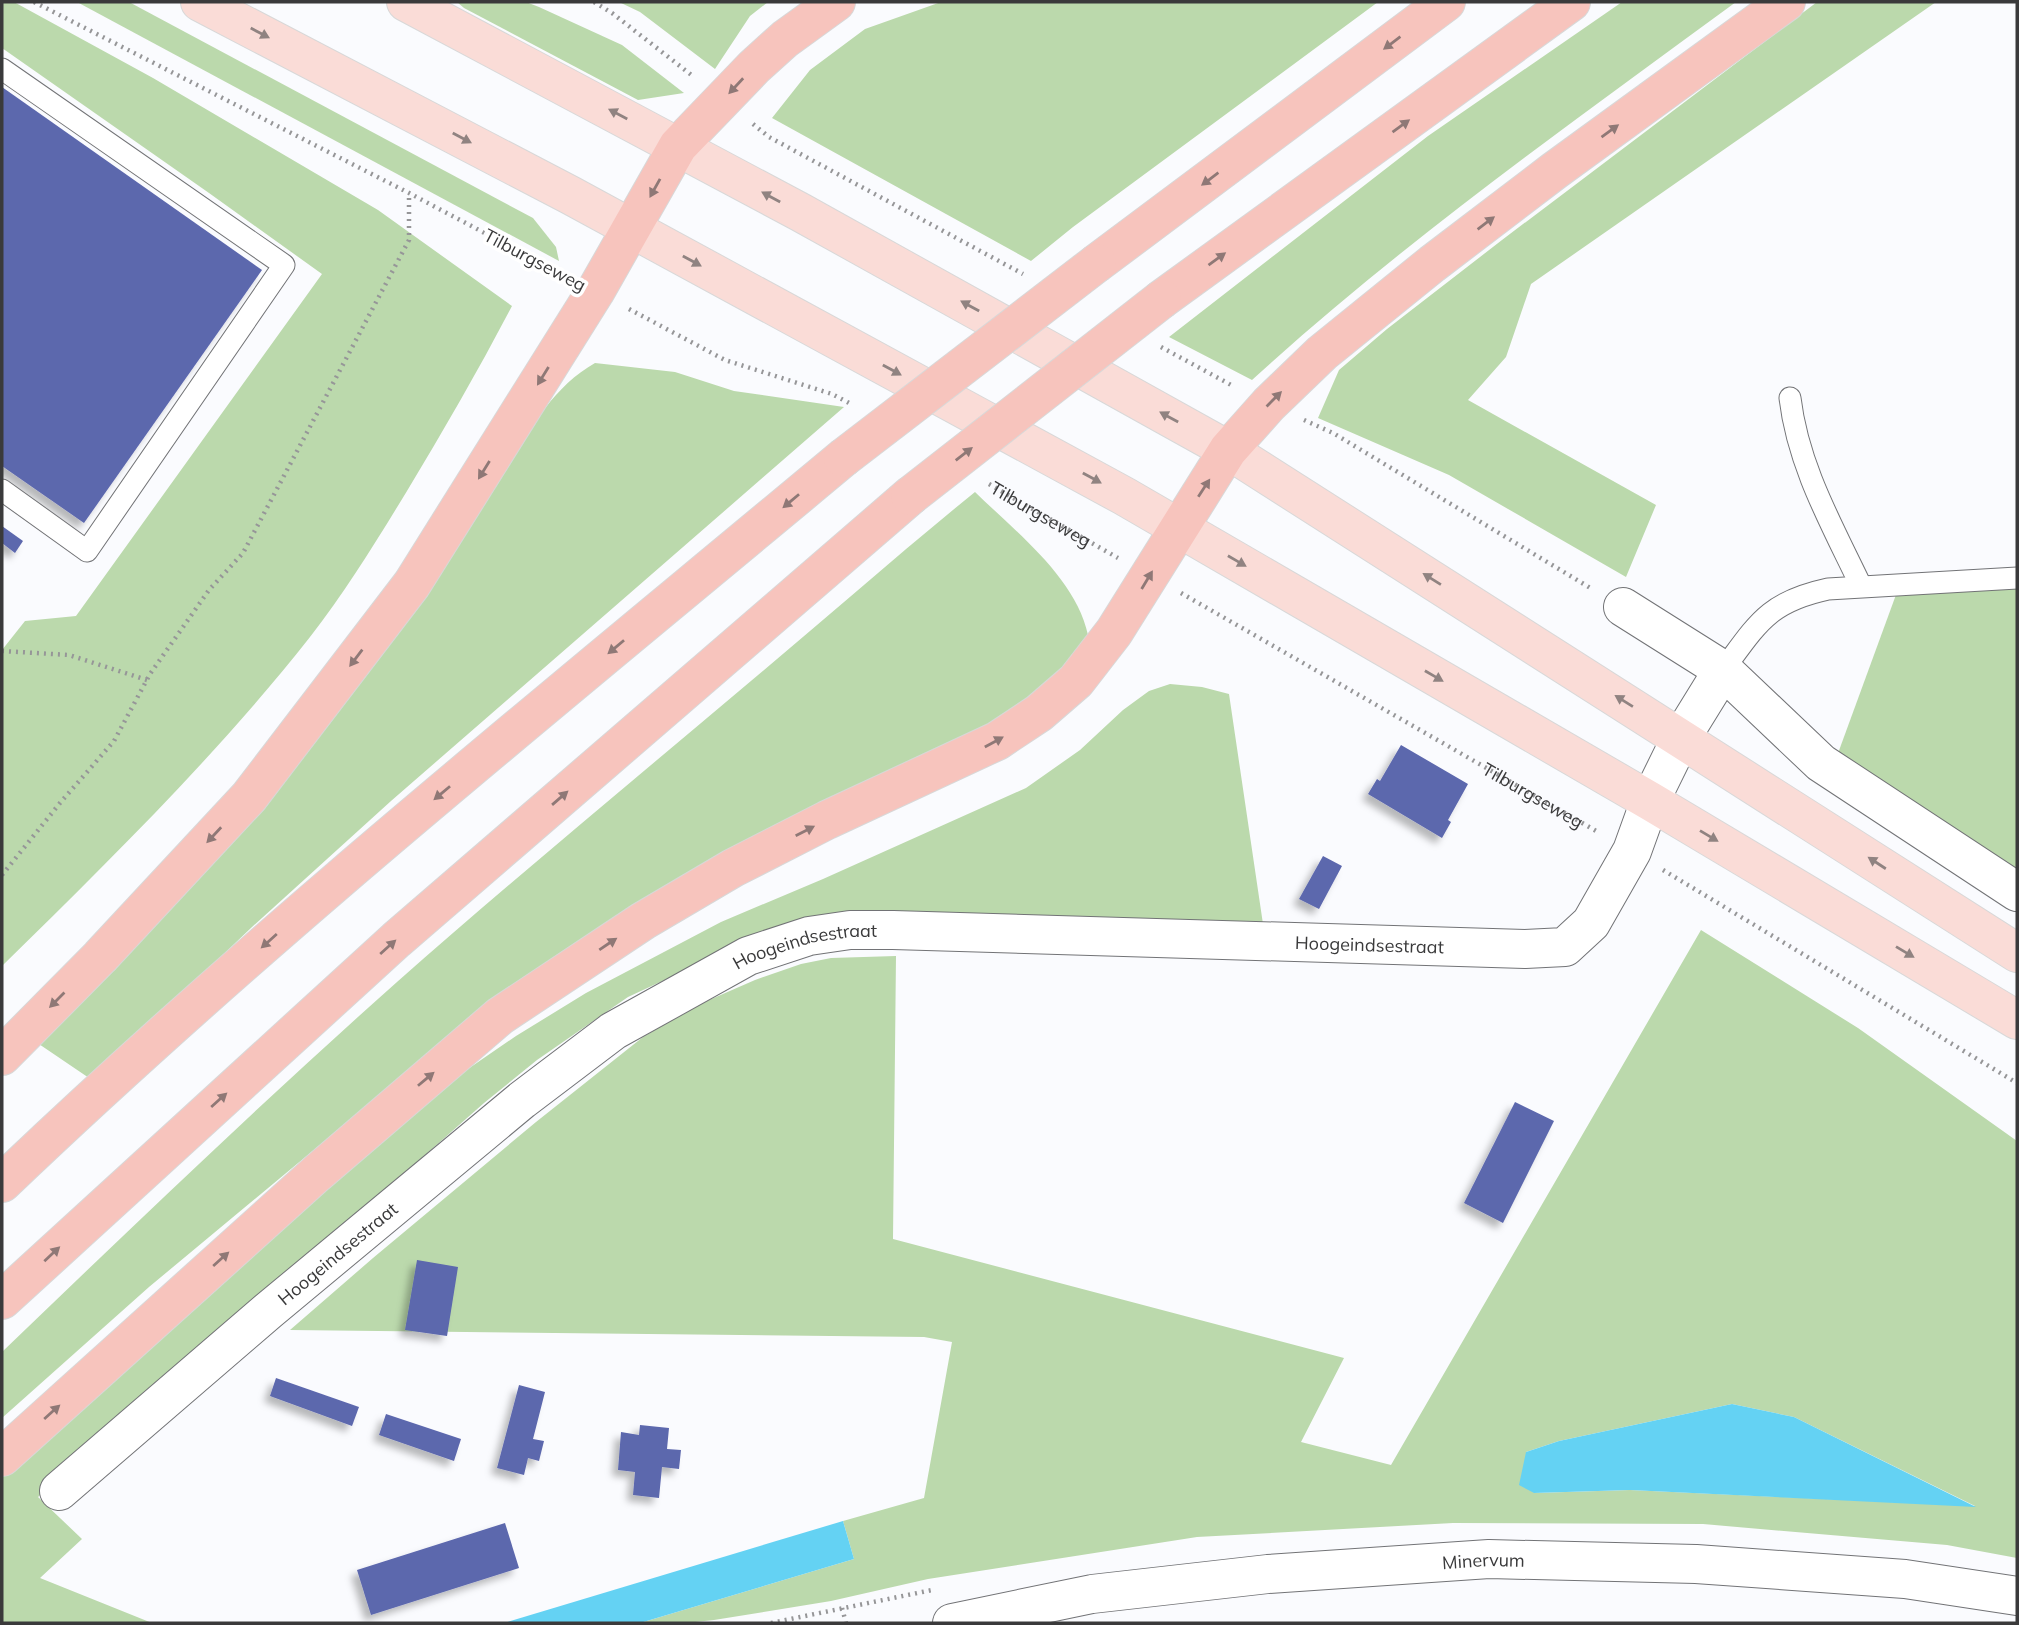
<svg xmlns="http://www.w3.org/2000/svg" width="2019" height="1625" viewBox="0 0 2019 1625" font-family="Mulish,sans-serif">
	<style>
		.green { fill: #bbd9ac; fill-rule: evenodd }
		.water { fill: #64d2f3 }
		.building { fill: #5c67ad; filter: url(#shadow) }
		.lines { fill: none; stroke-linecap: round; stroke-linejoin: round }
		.lane-casing { stroke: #727376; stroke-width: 23 }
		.street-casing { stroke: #727376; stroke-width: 40 }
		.primary-casing { stroke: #d8d8d8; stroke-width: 40 }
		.highway-casing { stroke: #d8d8d8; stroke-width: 40 }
		.path { stroke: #969698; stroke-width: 4.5; stroke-dasharray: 2 5; stroke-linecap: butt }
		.lane { stroke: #fff; stroke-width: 21 }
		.street { stroke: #fff; stroke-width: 38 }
		.primary { stroke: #fadcd7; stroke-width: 38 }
		.highway { stroke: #f7c4bd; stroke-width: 38 }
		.highway-bridge-casing { stroke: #d8d8d8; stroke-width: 40; stroke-linecap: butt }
		.highway-bridge { stroke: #f7c4bd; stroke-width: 38 }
		.oneway { fill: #908381 }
		.oneway2 { fill: #8f7876 }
		.labels { text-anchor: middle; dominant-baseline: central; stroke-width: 7; stroke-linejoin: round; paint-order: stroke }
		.street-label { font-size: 18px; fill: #3a3a3b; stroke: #fff }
	</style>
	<defs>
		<filter id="shadow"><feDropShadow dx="-6" dy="6" stdDeviation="3.5" flood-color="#0004"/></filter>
	</defs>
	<rect width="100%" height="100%" fill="#fafbfe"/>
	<g class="green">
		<path d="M2,2H14L153,78L378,210L512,306C479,369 444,430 407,491C377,540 346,591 310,637C217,755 109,861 2,966V650L25,621L76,616L322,274L209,193L2,48Z"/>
		<path d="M77,2H129L533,218L556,247L559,261Z"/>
		<path d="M457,2H526L539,7L622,45L684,93L638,100L464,8Z"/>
		<path d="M619,2H768L750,16L715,69L640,12Z"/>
		<path d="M941,2H1378L1073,227L1031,261L772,118L810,70L865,29Z"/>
		<path d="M1622,2H1736C1571,123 1403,242 1252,380L1169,337L1428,136Z"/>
		<path d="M1817,2H1936L1531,284L1506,357L1468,400L1656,505L1626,577L1449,475L1318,418L1339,370L1387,329L1502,240Z"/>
		<path d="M595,363L675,372L734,391L844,407L391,801L252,927L92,1080L33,1040L493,489C522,444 547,390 595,363Z"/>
		<path d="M975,492C1016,532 1076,578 1088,635L1041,701L434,1050L149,1287L2,1418V1352C132,1227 262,1102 397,982C511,881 629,784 745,686C822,622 897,555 975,492Z"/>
		<path d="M2017,587V880L1837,756L1897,592Z"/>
		<path d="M1170,684L1202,687L1229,694L1263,924L1002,918L686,970L628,997L537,1060L484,1103L38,1497L82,1539L40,1578L152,1623H2V1470L465,1071L516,1036L586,993L721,922L823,879L1026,788L1080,750L1123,710L1149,691Z"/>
		<path d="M1701,930L1858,1028L2017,1141V1558L1947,1545L1703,1524L1453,1523L1197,1537L928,1579L831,1601L714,1620L686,1623H640L854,1559L843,1521L924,1498L952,1342L924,1337L290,1330L373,1258L536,1122L643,1037L700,1004L755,980L801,964L831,958L896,956L893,1239L1344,1358L1301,1442L1391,1465ZM1732,1404L1794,1417L1975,1506L1630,1490L1534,1493L1526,1452L1559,1441Z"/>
	</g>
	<g class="water">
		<path d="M1732,1404L1794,1417L1976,1507L1630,1490L1534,1493L1519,1485L1526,1452L1559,1441Z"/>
		<path d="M843,1521L854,1559L640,1623H504Z"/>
	</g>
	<g class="building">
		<path d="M2,87L262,270L84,523L2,466Z"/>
		<path d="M2,526L23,541L15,553L2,543Z"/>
		<path d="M1401,745L1468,784L1448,820L1451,822L1442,838L1368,794L1377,779L1380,781Z"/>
		<path d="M1323,856L1342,866L1319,909L1299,899Z"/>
		<path d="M1515,1102L1554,1121L1503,1223L1464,1203Z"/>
		<path d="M417,1260L458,1267L447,1336L405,1330Z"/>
		<path d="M276,1378L359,1407L352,1426L270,1396Z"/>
		<path d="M519,1385L545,1392L533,1439L544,1441L539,1461L528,1458L524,1475L497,1468Z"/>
		<path d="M386,1414L461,1439L454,1461L379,1435Z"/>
		<path d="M640,1425L669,1428L667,1449L681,1450L679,1469L662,1467L659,1498L633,1495L635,1472L618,1470L621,1432L639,1435Z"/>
		<path d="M505,1523L519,1568L371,1615L357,1570Z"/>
	</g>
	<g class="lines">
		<defs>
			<g id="lane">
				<path d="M2,69L284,265L87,551L2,490"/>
				<path d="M1790,398C1798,466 1832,525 1861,586"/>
				<path d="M1723,670C1758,623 1768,602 1828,589L2017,578"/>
			</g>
			<g id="street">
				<path d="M1623,607L1723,670L1821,763L2017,892"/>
				<path id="s3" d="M59,1491L268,1311L522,1100L613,1031L748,956L809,936L850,930H893L1525,949L1565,947L1591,923L1632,851L1650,801L1681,738L1723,670"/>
				<path id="s4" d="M952,1623L1092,1594L1268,1574L1489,1559L1696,1564L1905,1579L2017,1596"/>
			</g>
			<g id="primary">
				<path d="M200,2L570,195L1124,496L1650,801L2017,1020"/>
				<path d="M406,2L800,212L1228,450L2017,953"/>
			</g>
			<g id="highway">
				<path d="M1097,263L1446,2"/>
				<path d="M1162,299L1571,2"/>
				<path d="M2,1056L100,957L249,797L412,584L595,292L678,146L754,67L785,39L836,2"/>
				<path d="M2,1183C270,927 559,695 843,458"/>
				<path d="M2,1300L396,940L910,496"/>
				<path d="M2,1457L316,1174L500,1016L643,921L733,868L827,820L997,741L1039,713L1076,681L1114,632L1228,450L1269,404L1322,353L1432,264L1554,171L1786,2"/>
			</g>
		</defs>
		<use href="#lane" class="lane-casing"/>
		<use href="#street" class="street-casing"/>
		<use href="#primary" class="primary-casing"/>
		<use href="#highway" class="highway-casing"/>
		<g class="path">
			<path d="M34,2L409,193L562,274"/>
			<path d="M594,2L612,13L694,77"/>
			<path d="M753,124L769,137L1023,274"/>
			<path d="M629,309L725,360L832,394L851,404"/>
			<path d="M1161,347L1233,386"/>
			<path d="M1304,420L1333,433L1592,589"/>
			<path id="s1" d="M989,484L1118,558"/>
			<path id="s2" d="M1181,593L1598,832"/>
			<path d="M2,651L69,655L147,680"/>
			<path d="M1663,870L2017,1083"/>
			<path d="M2,875L60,803L114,741L150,674L209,590L243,553L409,240V193"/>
			<path d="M842,1608L846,1623"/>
			<path d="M771,1623L932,1590"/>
		</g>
		<use href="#lane" class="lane"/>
		<use href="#street" class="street"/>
		<use href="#primary" class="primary"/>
		<use href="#highway" class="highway"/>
		<defs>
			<g id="highway-bridge">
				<path d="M843,458L1097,263"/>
				<path d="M910,496L1162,299"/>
			</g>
		</defs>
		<use href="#highway-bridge" class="highway-bridge-casing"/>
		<use href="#highway-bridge" class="highway-bridge"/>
	</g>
	<defs><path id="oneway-solid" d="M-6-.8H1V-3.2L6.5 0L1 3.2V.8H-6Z" transform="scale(1.75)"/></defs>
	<g class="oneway">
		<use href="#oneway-solid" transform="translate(260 33) rotate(28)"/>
		<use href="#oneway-solid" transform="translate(618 114) rotate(-152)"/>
		<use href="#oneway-solid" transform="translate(462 138) rotate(28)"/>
		<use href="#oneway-solid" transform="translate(771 197) rotate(-151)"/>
		<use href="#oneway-solid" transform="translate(692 261) rotate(29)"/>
		<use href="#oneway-solid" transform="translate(970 306) rotate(-151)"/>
		<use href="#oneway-solid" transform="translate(892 370) rotate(29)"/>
		<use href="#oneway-solid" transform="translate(1169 417) rotate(-151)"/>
		<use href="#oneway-solid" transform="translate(1092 478) rotate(29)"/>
		<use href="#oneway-solid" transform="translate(1237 561) rotate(30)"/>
		<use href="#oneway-solid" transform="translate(1432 579) rotate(-148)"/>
		<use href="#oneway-solid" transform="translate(1434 676) rotate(30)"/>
		<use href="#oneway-solid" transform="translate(1624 701) rotate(-148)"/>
		<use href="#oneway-solid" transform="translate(1709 836) rotate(31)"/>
		<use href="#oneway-solid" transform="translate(1877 863) rotate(-147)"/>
		<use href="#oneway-solid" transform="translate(1905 952) rotate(31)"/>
	</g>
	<g class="oneway2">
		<use href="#oneway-solid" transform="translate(1392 43) rotate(143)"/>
		<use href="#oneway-solid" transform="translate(736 86) rotate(133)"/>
		<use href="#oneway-solid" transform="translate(1401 126) rotate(-36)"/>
		<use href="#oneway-solid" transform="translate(1610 131) rotate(-36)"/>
		<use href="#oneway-solid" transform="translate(1210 179) rotate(143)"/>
		<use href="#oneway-solid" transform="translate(655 188) rotate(119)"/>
		<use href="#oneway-solid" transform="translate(1486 223) rotate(-37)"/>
		<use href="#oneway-solid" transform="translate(1217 259) rotate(-36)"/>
		<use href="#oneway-solid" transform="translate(543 376) rotate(122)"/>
		<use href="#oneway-solid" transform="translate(1274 399) rotate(-45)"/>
		<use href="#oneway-solid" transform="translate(964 454) rotate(-38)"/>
		<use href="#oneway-solid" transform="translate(484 470) rotate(122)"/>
		<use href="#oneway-solid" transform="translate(1204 488) rotate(-57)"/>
		<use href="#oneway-solid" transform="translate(791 501) rotate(140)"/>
		<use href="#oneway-solid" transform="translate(1147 580) rotate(-59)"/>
		<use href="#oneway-solid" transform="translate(616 647) rotate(140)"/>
		<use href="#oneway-solid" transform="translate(356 658) rotate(127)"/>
		<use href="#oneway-solid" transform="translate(994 742) rotate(-29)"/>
		<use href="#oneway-solid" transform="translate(442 793) rotate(140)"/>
		<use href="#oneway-solid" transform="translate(560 798) rotate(-41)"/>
		<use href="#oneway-solid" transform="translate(805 831) rotate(-27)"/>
		<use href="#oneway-solid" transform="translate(214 835) rotate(133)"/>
		<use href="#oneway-solid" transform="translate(269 941) rotate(138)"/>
		<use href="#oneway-solid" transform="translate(608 944) rotate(-34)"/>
		<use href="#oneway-solid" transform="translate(388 947) rotate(-42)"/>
		<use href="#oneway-solid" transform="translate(57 1000) rotate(135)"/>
		<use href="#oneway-solid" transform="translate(426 1079) rotate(-40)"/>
		<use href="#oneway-solid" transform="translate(219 1100) rotate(-42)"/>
		<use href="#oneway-solid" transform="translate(52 1254) rotate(-43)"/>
		<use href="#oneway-solid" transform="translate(221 1259) rotate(-42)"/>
		<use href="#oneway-solid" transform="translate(52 1412) rotate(-42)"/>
	</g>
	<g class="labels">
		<g class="street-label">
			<text transform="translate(535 260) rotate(28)">Tilburgseweg</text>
			<text stroke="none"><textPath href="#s1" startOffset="60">Tilburgseweg</textPath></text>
			<text stroke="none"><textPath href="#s2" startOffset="406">Tilburgseweg</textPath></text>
			<text stroke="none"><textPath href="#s3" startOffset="1500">Hoogeindsestraat</textPath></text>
			<text stroke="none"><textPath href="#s3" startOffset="933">Hoogeindsestraat</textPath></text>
			<text stroke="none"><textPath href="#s3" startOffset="366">Hoogeindsestraat</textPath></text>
			<text stroke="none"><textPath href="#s4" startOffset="536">Minervum</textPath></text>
		</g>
	</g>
	<rect width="2019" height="1625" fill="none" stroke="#3a3a3b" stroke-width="7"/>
</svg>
